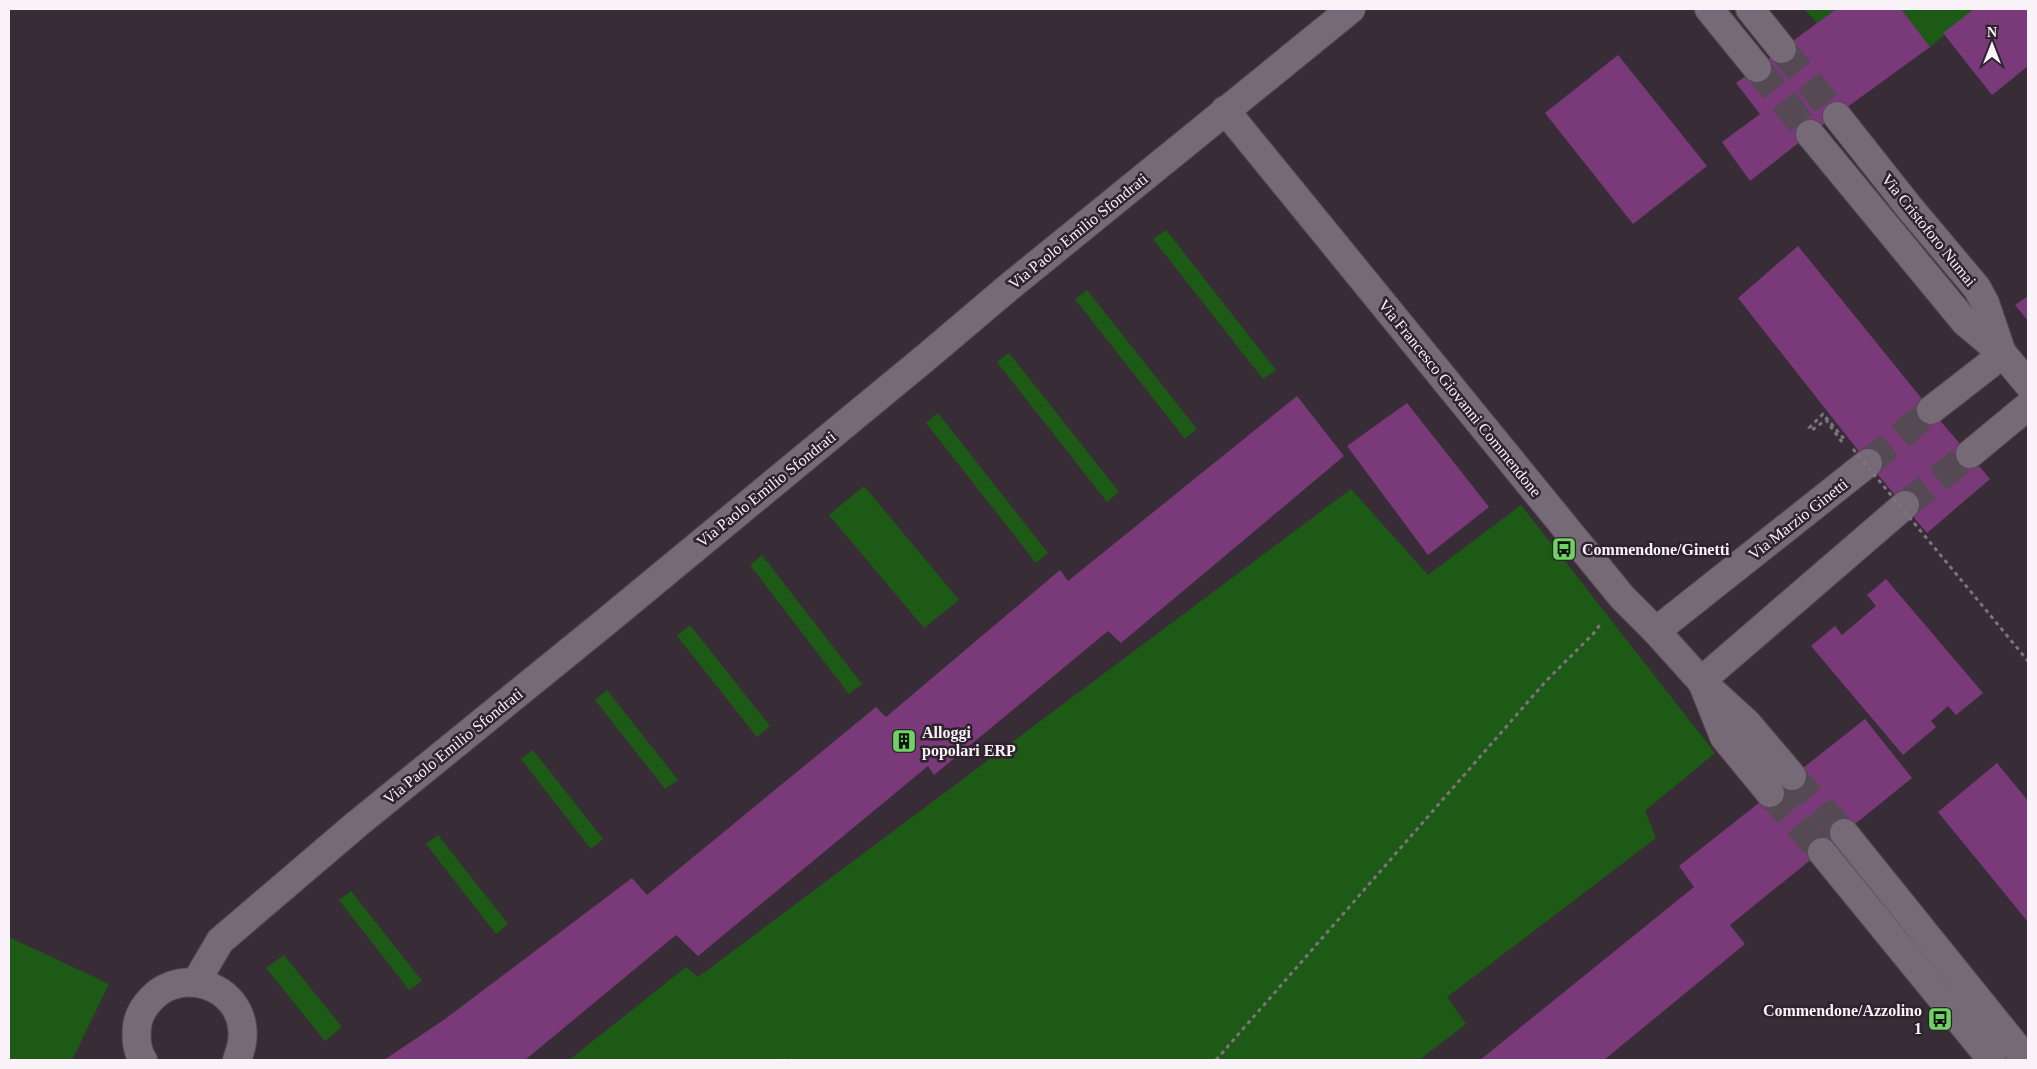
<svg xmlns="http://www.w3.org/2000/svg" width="2037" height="1069" viewBox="0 0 2037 1069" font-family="Georgia,serif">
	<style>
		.green { fill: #1d5a16 }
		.building { fill: #7a3a79 }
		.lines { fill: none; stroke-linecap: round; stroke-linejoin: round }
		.minor-tunnel { stroke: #554a54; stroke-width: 28; stroke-dasharray: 28 14; stroke-linecap: butt }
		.minor-casing { stroke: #544a53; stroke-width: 30 }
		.path { stroke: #7e737d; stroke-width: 3; stroke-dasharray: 4 4; stroke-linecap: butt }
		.minor { stroke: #776a77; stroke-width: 28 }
		.path-bridge { stroke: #7e737d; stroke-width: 3; stroke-dasharray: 4 4; stroke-linecap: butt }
		.labels { text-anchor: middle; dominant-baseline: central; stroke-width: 5; stroke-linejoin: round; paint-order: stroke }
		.street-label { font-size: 16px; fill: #faf2f9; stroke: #2e232d }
		.poi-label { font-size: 16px; font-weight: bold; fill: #faf2f9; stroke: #2e232d; text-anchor: start }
	</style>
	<rect width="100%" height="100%" fill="#382c37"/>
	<g class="green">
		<path d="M1804,9H1836L1817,23Z"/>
		<path d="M1901,9H1976L1930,47Z"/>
		<path d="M1166,230L1276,370L1263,379L1153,239Z"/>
		<path d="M1087,290L1197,429L1185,439L1075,299Z"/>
		<path d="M1009,353L1119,492L1107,502L997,362Z"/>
		<path d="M938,413L1048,553L1036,563L926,423Z"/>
		<path d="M864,486L959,600L924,628L829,515Z"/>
		<path d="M1351,489L1428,575L1521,505L1715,753L1645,811L1656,838L1447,997L1466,1024L1419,1060H569L686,967L698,977Z"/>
		<path d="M762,555L862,684L849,694L750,565Z"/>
		<path d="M690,625L770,726L757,737L677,636Z"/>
		<path d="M607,690L678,780L665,789L595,700Z"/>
		<path d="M533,750L603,839L591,849L521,759Z"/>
		<path d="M438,835L508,924L496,934L426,844Z"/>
		<path d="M351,891L422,981L409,990L339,900Z"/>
		<path d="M9,937L109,984L72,1060H9Z"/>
		<path d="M284,955L342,1027L325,1041L266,968Z"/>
	</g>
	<g class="building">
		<path d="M1836,9H1901L1930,47L1810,134L1750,181L1722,142L1760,114L1736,83Z"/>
		<path d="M1974,9H2028V66L1992,95L1943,33Z"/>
		<path d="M1618,55L1707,166L1633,224L1545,113Z"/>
		<path d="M1798,246L1931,410L1990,479L1927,533L1868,463L1738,298Z"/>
		<path d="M2028,296V321L2015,305Z"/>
		<path d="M1297,396L1344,456L1121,643L1108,631L934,775L928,766L698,956L676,935L525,1060H384L445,1019L632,878L647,895L876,707L886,717L1060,570L1068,581Z"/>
		<path d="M1407,403L1489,507L1428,555L1347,446Z"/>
		<path d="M1886,579L1983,693L1956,715L1948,706L1931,721L1936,727L1903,755L1811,646L1835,626L1842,635L1876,606L1867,595Z"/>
		<path d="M1865,719L1912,778L1730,925L1745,944L1604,1060H1480L1694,887L1679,866Z"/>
		<path d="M1997,763L2028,801V922L1938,812Z"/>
	</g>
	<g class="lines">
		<g class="minor-tunnel">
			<path d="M1782,49L1837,116"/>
			<path d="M1757,68L1810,134"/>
			<path d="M1868,463L1931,410"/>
			<path d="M1905,505L1970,454"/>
			<path d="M1792,776L1844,833"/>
			<path d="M1770,793L1822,852"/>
		</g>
		<defs>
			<g id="minor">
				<path d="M1709,9L1757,68"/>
				<path d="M1750,9L1782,49"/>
				<path d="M1225,110L1622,597L1656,631L1701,681L1747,723L1792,776"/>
				<path d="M1837,116L1909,207L1977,288L1985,303L2002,353"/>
				<path d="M1810,134L1965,322L2003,354L2028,384"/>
				<path d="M1931,410L2003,354"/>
				<path d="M1970,454L2028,406"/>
				<path d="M1656,631L1868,463"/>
				<path d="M1701,681L1905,505"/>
				<path d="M1704,687L1724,737L1770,793"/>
				<path d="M1844,833L2014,1044L2025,1060"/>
				<path d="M1822,852L1992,1060"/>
				<path d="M196,982L220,941L357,824L608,620L930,354L1009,287L1351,9"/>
				<path d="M143,1060C136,1050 136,1038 137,1027C138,1015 145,1005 153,997C183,968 236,985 242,1026C244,1039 241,1049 237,1060"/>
			</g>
		</defs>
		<use href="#minor" class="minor-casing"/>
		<g class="path">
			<path d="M1842,442L1826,420L1812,430L1809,428L1823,414L1845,440"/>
			<path d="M783,1059L784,1060"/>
			<path d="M1216,1060L1546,681L1593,634L1602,622"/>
		</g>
		<use href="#minor" class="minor"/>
		<path class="path-bridge" d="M1853,449L2028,661"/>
	</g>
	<defs>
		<symbol id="bus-square" viewBox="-11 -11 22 22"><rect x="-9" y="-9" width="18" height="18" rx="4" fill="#6dd361" stroke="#2e232d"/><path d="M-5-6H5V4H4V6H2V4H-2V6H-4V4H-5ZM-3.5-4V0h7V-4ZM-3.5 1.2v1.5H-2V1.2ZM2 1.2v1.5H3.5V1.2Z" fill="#111"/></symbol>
		<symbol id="building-square" viewBox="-11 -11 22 22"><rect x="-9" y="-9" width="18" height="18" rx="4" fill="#6dd361" stroke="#2e232d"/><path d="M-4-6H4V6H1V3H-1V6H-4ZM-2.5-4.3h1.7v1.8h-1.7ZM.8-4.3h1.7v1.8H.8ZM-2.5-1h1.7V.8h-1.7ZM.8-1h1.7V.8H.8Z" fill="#111"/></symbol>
	</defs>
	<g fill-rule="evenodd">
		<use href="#bus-square" x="1550" y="535" width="28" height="28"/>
		<use href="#building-square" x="890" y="727" width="28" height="28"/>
		<use href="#bus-square" x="1926" y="1005" width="28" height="28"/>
	</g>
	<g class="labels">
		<g class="street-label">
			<text transform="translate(1929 230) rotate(51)">Via Cristoforo Numai</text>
			<text transform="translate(1078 231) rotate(-39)">Via Paolo Emilio Sfondrati</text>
			<text transform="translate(1460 398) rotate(51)">Via Francesco Giovanni Commendone</text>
			<text transform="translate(766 489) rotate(-39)">Via Paolo Emilio Sfondrati</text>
			<text transform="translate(1798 519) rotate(-38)">Via Marzio Ginetti</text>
			<text transform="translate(453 746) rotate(-39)">Via Paolo Emilio Sfondrati</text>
		</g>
		<g class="poi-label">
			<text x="1582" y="549">Commendone/Ginetti</text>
			<text x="922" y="732">Alloggi<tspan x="922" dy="18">popolari ERP</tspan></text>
			<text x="1922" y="1010" text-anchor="end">Commendone/Azzolino<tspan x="1922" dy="18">1</tspan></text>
		</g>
	</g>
	<rect width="2037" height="1069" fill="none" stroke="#faf2f9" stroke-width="20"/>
	<g transform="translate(1992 45)" stroke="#2e232d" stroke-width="4" paint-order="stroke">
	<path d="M0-4L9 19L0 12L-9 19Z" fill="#faf2f9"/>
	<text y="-8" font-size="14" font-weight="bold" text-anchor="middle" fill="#faf2f9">N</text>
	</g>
</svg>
